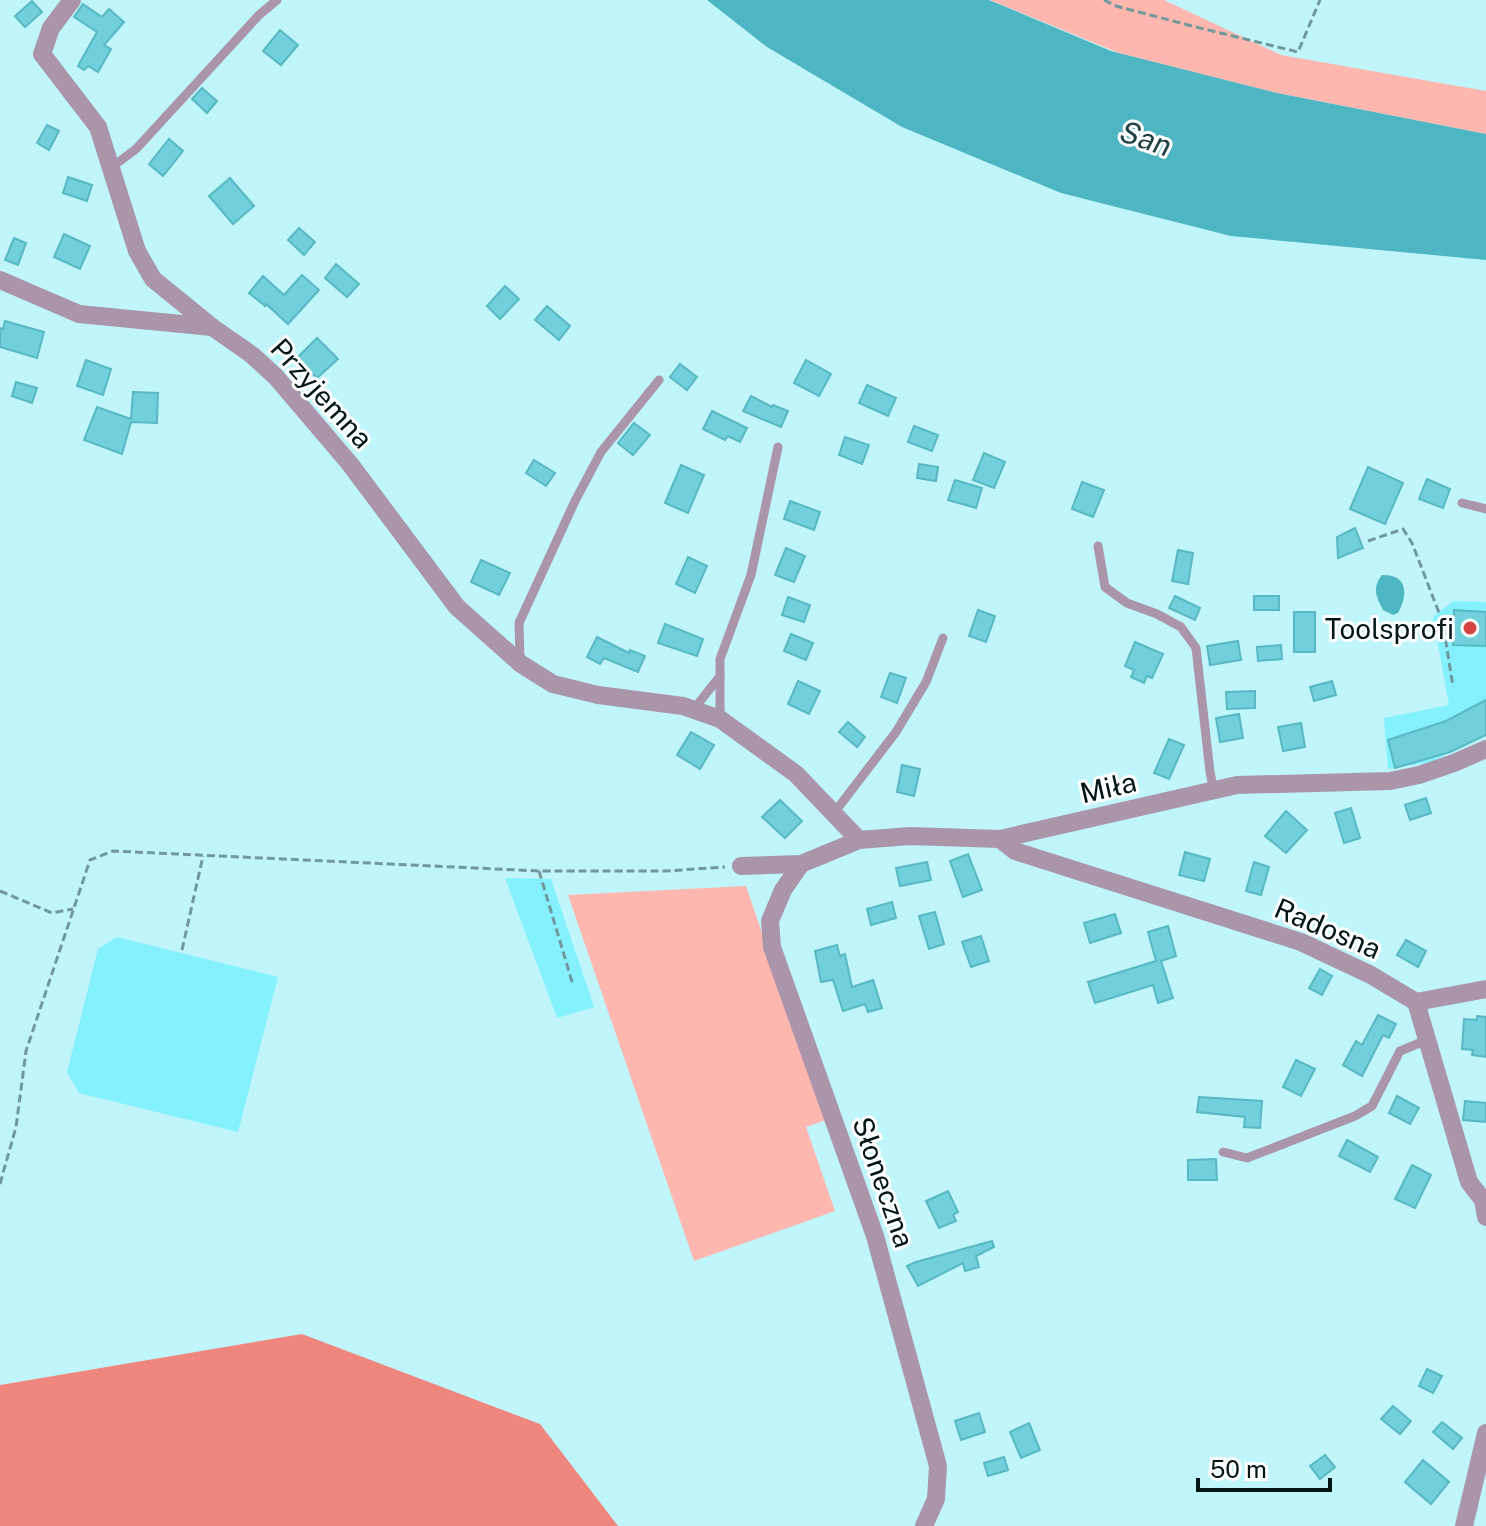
<svg xmlns="http://www.w3.org/2000/svg" width="1486" height="1526" viewBox="0 0 1486 1526" font-family="'Public Sans',sans-serif">
	<style>
		.built { fill: #85f1fe }
		.green { fill: #feb7af }
		.forest { fill: #f0877f }
		.water { fill: #4db6c2 }
		.building { fill: #71d0db; stroke: #58b8c3; stroke-width: 2 }
		.lines { fill: none; stroke-linecap: round; stroke-linejoin: round }
		.path { stroke: #71999d; stroke-width: 3; stroke-dasharray: 8 4; stroke-linecap: butt }
		.lane { stroke: #ab95ab; stroke-width: 9 }
		.street { stroke: #ab95ab; stroke-width: 18 }
		.poi-dot { fill: #d44542; stroke: #fff; stroke-width: 3 }
		.labels { text-anchor: middle; dominant-baseline: central; stroke-width: 6; stroke-linejoin: round; paint-order: stroke }
		.street-label { font-size: 28px; fill: #011416; stroke: #fff }
		.poi-label { font-size: 28px; fill: #011416; stroke: #fff; text-anchor: end }
		.water-label { font-size: 30px; font-style: italic; fill: #1f3f43; stroke: #fff }
	</style>
	<rect width="100%" height="100%" fill="#bff5fb"/>
	<g class="built">
		<path d="M1453,601L1486,602V735L1431,762L1388,769L1384,718L1449,705L1433,617Z"/>
		<path d="M505,878L551,879L594,1007L557,1018Z"/>
		<path d="M117,937L278,977L238,1132L79,1093L67,1072L98,949Z"/>
	</g>
	<g class="green">
		<path d="M990,0H1164L1281,55L1486,91V134L1277,93L1119,53Z"/>
		<path d="M746,886L826,1120L806,1127L835,1211L694,1261L568,895Z"/>
	</g>
	<path class="forest" d="M302,1334L540,1424L618,1526H0V1385Z"/>
	<g class="water">
		<path d="M707,0H989L1111,51L1277,93L1486,134V260L1231,236L1061,193L902,127L767,47Z"/>
		<path d="M1382,575C1408,574 1408,595 1398,613L1393,615L1383,610C1376,597 1372,587 1382,575Z"/>
	</g>
	<g class="building">
		<path d="M32,1L42,12L25,27L15,16Z"/>
		<path d="M83,4L102,17L109,9L124,22L104,45L111,49L98,72L88,66L84,70L78,66L97,32L74,17Z"/>
		<path d="M280,30L298,45L281,65L263,51Z"/>
		<path d="M202,88L217,101L207,113L192,99Z"/>
		<path d="M47,125L59,131L49,150L37,143Z"/>
		<path d="M169,139L183,151L163,176L149,164Z"/>
		<path d="M68,177L92,185L87,201L63,193Z"/>
		<path d="M230,178L254,206L233,224L209,196Z"/>
		<path d="M299,228L315,242L304,255L288,240Z"/>
		<path d="M64,234L90,246L80,269L54,257Z"/>
		<path d="M14,238L26,243L18,265L5,260Z"/>
		<path d="M336,264L359,284L347,297L325,278Z"/>
		<path d="M302,275L319,290L288,324L266,304L265,306L249,293L263,276L284,295Z"/>
		<path d="M505,286L519,299L500,319L487,306Z"/>
		<path d="M547,306L570,326L559,340L535,320Z"/>
		<path d="M5,321L44,332L37,358L0,347V328L3,329Z"/>
		<path d="M317,338L338,359L317,378L297,358Z"/>
		<path d="M86,360L111,369L103,395L77,386Z"/>
		<path d="M806,360L831,374L819,396L794,383Z"/>
		<path d="M680,364L697,377L687,390L670,377Z"/>
		<path d="M16,382L37,388L32,403L12,396Z"/>
		<path d="M867,385L896,398L888,416L859,403Z"/>
		<path d="M133,392L158,393L157,423L131,422L122,454L84,440L97,407L131,419Z"/>
		<path d="M751,396L772,407L773,405L788,411L781,427L743,411Z"/>
		<path d="M712,411L747,428L740,442L728,436L725,440L703,429Z"/>
		<path d="M634,423L650,435L633,455L618,443Z"/>
		<path d="M914,426L938,435L932,451L908,442Z"/>
		<path d="M845,437L869,445L862,464L839,455Z"/>
		<path d="M984,453L1005,462L994,488L973,480Z"/>
		<path d="M534,460L555,473L546,486L526,473Z"/>
		<path d="M919,464L938,467L936,481L917,478Z"/>
		<path d="M681,465L704,475L688,513L665,503Z"/>
		<path d="M1368,467L1403,483L1385,524L1350,509Z"/>
		<path d="M1427,479L1450,489L1443,508L1419,499Z"/>
		<path d="M955,480L982,488L976,508L948,500Z"/>
		<path d="M1082,482L1104,490L1093,517L1072,509Z"/>
		<path d="M790,501L820,512L814,530L784,519Z"/>
		<path d="M1355,528L1363,548L1338,558L1337,537Z"/>
		<path d="M786,548L805,556L794,582L775,575Z"/>
		<path d="M1178,550L1193,553L1188,584L1172,581Z"/>
		<path d="M688,557L707,566L695,593L676,584Z"/>
		<path d="M481,560L510,573L499,595L471,582Z"/>
		<path d="M1175,596L1200,608L1195,620L1169,608Z"/>
		<rect x="1254" y="596" width="25" height="14"/>
		<path d="M788,597L810,605L804,622L782,615Z"/>
		<path d="M978,610L995,616L986,642L969,636Z"/>
		<path d="M1454,610L1486,612V646L1453,645Z"/>
		<rect x="1294" y="612" width="21" height="40"/>
		<path d="M665,624L703,639L697,656L658,643Z"/>
		<path d="M791,634L813,643L806,660L784,651Z"/>
		<path d="M597,637L629,653L630,650L645,656L638,672L604,658L600,664L587,657Z"/>
		<path d="M1238,641L1241,660L1210,665L1207,646Z"/>
		<path d="M1135,642L1163,654L1152,678L1147,676L1144,683L1131,677L1134,670L1125,666Z"/>
		<path d="M1281,645L1282,659L1258,661L1257,647Z"/>
		<path d="M890,673L906,678L897,703L881,697Z"/>
		<path d="M798,681L820,691L809,714L788,704Z"/>
		<path d="M1332,681L1336,695L1314,701L1310,687Z"/>
		<path d="M1255,691V708L1227,709L1226,692Z"/>
		<path d="M1486,700V735L1450,752L1395,768L1388,740L1446,721Z"/>
		<path d="M1239,714L1243,738L1220,742L1216,718Z"/>
		<path d="M848,722L865,737L857,747L839,732Z"/>
		<path d="M1301,723L1305,747L1283,751L1278,727Z"/>
		<path d="M691,732L714,745L700,769L677,755Z"/>
		<path d="M1169,739L1184,745L1169,779L1154,773Z"/>
		<path d="M902,765L920,769L914,796L897,792Z"/>
		<path d="M1426,798L1431,813L1410,820L1405,805Z"/>
		<path d="M780,800L802,821L785,838L762,817Z"/>
		<path d="M1351,808L1360,838L1344,843L1335,813Z"/>
		<path d="M1286,811L1307,830L1286,853L1265,836Z"/>
		<path d="M1185,852L1210,859L1204,881L1179,875Z"/>
		<path d="M968,854L982,890L963,897L950,861Z"/>
		<path d="M927,862L931,880L900,886L896,868Z"/>
		<path d="M1254,862L1269,867L1261,895L1246,891Z"/>
		<path d="M892,902L896,918L871,925L867,909Z"/>
		<path d="M935,912L944,944L929,949L919,916Z"/>
		<path d="M1115,914L1121,933L1090,943L1084,923Z"/>
		<path d="M1168,926L1176,956L1161,961L1173,998L1158,1003L1153,985L1095,1003L1088,982L1156,961L1148,932Z"/>
		<path d="M981,936L989,961L971,967L962,942Z"/>
		<path d="M1406,940L1426,951L1418,967L1397,955Z"/>
		<path d="M837,945L840,956L845,954L852,987L873,980L882,1008L868,1012L865,1004L843,1011L833,980L821,982L815,951Z"/>
		<path d="M1320,969L1332,976L1322,995L1309,988Z"/>
		<path d="M1378,1015L1396,1024L1389,1038L1383,1035L1362,1076L1343,1065L1356,1041L1362,1045Z"/>
		<path d="M1477,1016L1486,1017V1057L1472,1055L1473,1050L1462,1049L1464,1019L1477,1020Z"/>
		<path d="M1296,1060L1315,1069L1301,1096L1283,1087Z"/>
		<path d="M1397,1096L1419,1108L1410,1124L1389,1113Z"/>
		<path d="M1199,1097L1262,1101L1260,1128L1244,1127L1245,1117L1197,1112Z"/>
		<path d="M1465,1101L1486,1103V1122L1463,1120Z"/>
		<path d="M1347,1140L1378,1157L1370,1172L1339,1156Z"/>
		<path d="M1216,1159L1217,1180H1188V1160Z"/>
		<path d="M1412,1165L1431,1175L1415,1208L1395,1199Z"/>
		<path d="M948,1191L958,1212L953,1215L956,1221L939,1228L926,1201Z"/>
		<path d="M992,1241L994,1247L976,1256L979,1267L965,1271L963,1263L918,1286L907,1266L916,1262Z"/>
		<path d="M1427,1369L1442,1376L1433,1393L1419,1386Z"/>
		<path d="M1393,1406L1411,1421L1400,1434L1381,1419Z"/>
		<path d="M979,1413L985,1432L961,1440L955,1421Z"/>
		<path d="M1442,1422L1462,1438L1453,1449L1433,1432Z"/>
		<path d="M1029,1423L1040,1450L1021,1458L1010,1432Z"/>
		<path d="M1325,1455L1335,1467L1320,1479L1310,1466Z"/>
		<path d="M1004,1457L1008,1470L988,1476L984,1463Z"/>
		<path d="M1423,1460L1449,1482L1431,1504L1405,1482Z"/>
	</g>
	<g class="lines">
		<g class="path">
			<path d="M1104,0L1116,6L1192,26L1298,52L1320,0"/>
			<path d="M1368,541L1403,529L1412,543L1443,623L1453,687"/>
			<path d="M539,871L573,985"/>
			<path d="M0,891L52,913L73,909"/>
			<path d="M182,950L203,856"/>
			<path d="M0,1184L16,1127L26,1051L90,860L113,851L539,871H666L725,867"/>
		</g>
		<g class="lane">
			<path d="M112,167L136,149L259,15L277,0"/>
			<path d="M1462,503L1486,509"/>
			<path d="M1098,546L1105,587L1127,603L1157,614L1181,627L1196,648L1210,772L1214,791"/>
			<path d="M520,660L519,623L575,501L601,452L659,380"/>
			<path d="M694,709L720,676"/>
			<path d="M720,719V659L751,575L778,447"/>
			<path d="M834,813L896,732L926,682L943,638"/>
			<path d="M1223,1152L1247,1158L1355,1116L1372,1106L1400,1051L1427,1040"/>
		</g>
		<g class="street">
			<path d="M72,0L51,28L42,54L98,127L137,251L153,279L212,327L252,355L276,377L350,464L457,607L521,664L553,684L598,695L683,706L720,719L796,774L859,840"/>
			<path d="M0,280L79,314L212,327"/>
			<path d="M1000,839L1015,851L1301,942L1371,975L1416,1002L1469,1182L1483,1200L1486,1217"/>
			<path d="M801,864L783,890L770,921L772,947L875,1236L938,1466L936,1499L924,1526"/>
			<path d="M741,866L801,864L859,840L910,836L1000,839L1237,785L1390,781L1419,775L1454,763L1486,749"/>
			<path d="M1416,1002L1486,989"/>
			<path d="M1464,1526L1486,1433"/>
		</g>
	</g>
	<circle class="poi-dot" cx="1470" cy="628" r="8"/>
	<g class="labels">
		<g class="street-label">
			<text transform="translate(322 393) rotate(48)">Przyjemna</text>
			<text transform="translate(1108 787) rotate(-13)">Miła</text>
			<text transform="translate(1328 928) rotate(23)">Radosna</text>
			<text transform="translate(884 1182) rotate(71)">Słoneczna</text>
		</g>
		<g class="poi-label">
			<text x="1454" y="628">Toolsprofi</text>
		</g>
		<g class="water-label">
			<text transform="translate(1146 138) rotate(19)">San</text>
		</g>
	</g>
	<path d="M1198 1478v12h132v-12" fill="none" stroke="#011416" stroke-width="4"/>
	<text x="1210" y="1478" font-size="24" fill="#011416" stroke="#ffffff" stroke-width="6" paint-order="stroke">50 m</text>
</svg>
